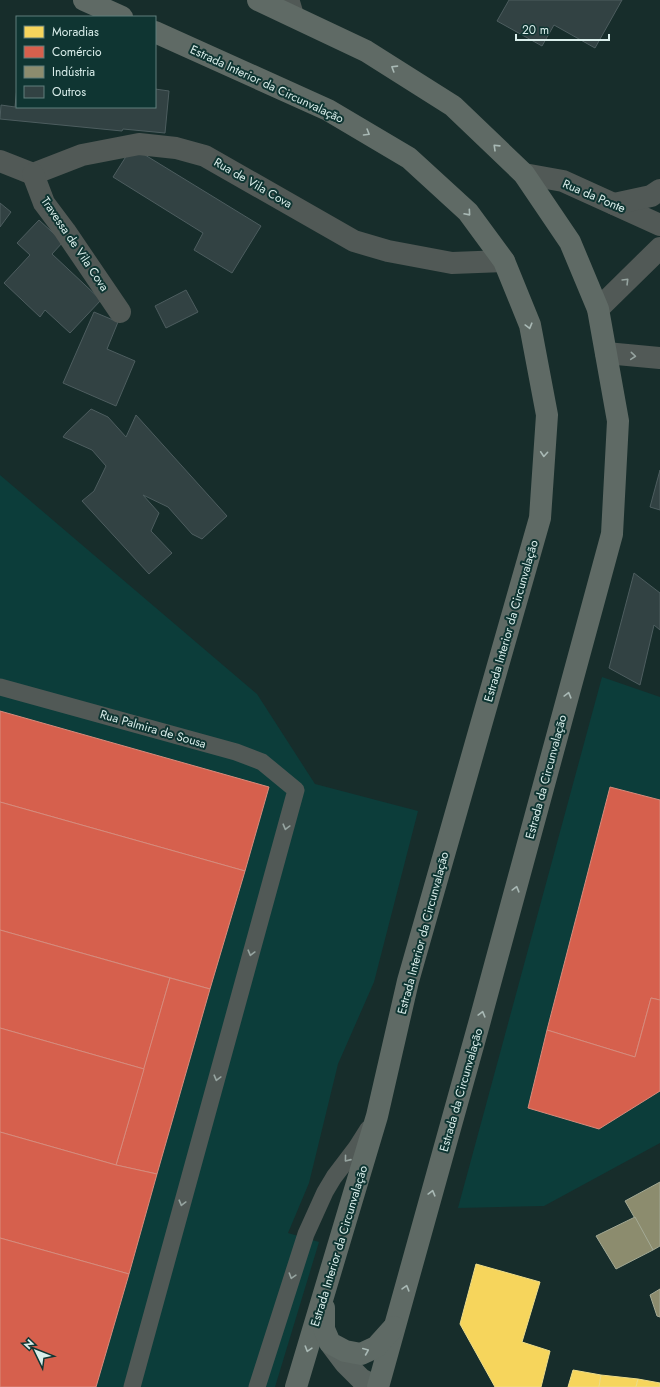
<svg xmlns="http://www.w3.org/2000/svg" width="660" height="1387" viewBox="0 0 660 1387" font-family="Jost,sans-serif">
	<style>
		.built { fill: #0c3d3a }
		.homes { fill: #f6d55c; stroke: #eedc87 }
		.shops { fill: #d6604d; stroke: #d78b7c }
		.industry { fill: #8c8c6e; stroke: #a3a994 }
		.building { fill: #324243; stroke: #4d5d5f }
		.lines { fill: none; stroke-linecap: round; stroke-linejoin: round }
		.lane { stroke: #515956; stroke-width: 17 }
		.street { stroke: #515956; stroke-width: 22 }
		.secondary { stroke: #59635f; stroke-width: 22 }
		.primary { stroke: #5f6a65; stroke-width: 22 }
		.oneway { stroke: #a9b9b5 }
		.oneway2 { stroke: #96a4a0 }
		.labels { text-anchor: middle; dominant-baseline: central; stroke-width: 4; stroke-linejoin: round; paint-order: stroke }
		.street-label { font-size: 12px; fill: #daeeeb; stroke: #0f3532 }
	</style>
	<rect width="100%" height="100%" fill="#172d2b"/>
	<g class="built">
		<path d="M0,475L257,694L315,784L418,811L374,982L338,1064L309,1183L288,1233L319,1242L275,1387H0Z"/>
		<path d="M602,677L660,697V1143L544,1206L458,1208Z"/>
	</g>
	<g class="homes">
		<path d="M476,1264L540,1282L522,1342L550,1351L541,1387H495L460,1324Z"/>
		<path d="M573,1370L601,1375L599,1387H568Z"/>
		<path d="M601,1375L638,1379L636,1387H599Z"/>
		<path d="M638,1379L660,1383V1387H636Z"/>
	</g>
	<g class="shops">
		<path d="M0,711L269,787L245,871L0,802Z"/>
		<path d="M610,787L660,800V1000L651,998L635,1057L547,1030Z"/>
		<path d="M0,802L245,871L210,989L0,930Z"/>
		<path d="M0,930L170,978L144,1069L0,1028Z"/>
		<path d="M170,978L210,989L157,1174L116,1165Z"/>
		<path d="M651,998L660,1000V1091L599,1129L528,1108L547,1030L635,1057Z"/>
		<path d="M0,1028L144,1069L116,1165L0,1132Z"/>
		<path d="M0,1132L116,1165L157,1174L129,1274L0,1238Z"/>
		<path d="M0,1238L129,1274L96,1387H0Z"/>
	</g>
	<g class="industry">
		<path d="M660,1182V1246L653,1250L625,1201Z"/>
		<path d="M635,1217L653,1250L616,1269L596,1236Z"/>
		<path d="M660,1289V1317L657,1316L650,1295Z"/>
	</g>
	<g class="building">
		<path d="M509,0H622L595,48L554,25L542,46L497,21Z"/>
		<path d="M17,87V107H155V89L169,91L165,133L123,129L122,131L0,119L1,105L15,107Z"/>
		<path d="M132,147L261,226L232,273L194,250L203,233L113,177Z"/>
		<path d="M0,203L11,212L0,227Z"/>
		<path d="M39,220L63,242L52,254L101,300L70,333L45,310L40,317L4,283L30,255L17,243Z"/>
		<path d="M186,290L198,312L166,328L155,306Z"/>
		<path d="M94,312L118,322L107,349L135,361L116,406L63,383Z"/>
		<path d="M91,409L108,417L126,437L136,415L227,516L202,539L192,534L168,507L143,495L159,513L151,531L172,553L149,574L82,501L94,491L106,466L92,450L63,437L66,433Z"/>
		<path d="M660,470V510L650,507Z"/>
		<path d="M634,573L660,593V630L654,625L640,685L609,668Z"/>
	</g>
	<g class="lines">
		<g class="lane">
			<path d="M291,0L296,17"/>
			<path d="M0,687L236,752L262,762L296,790L132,1387"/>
			<path d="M257,1387L306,1234L325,1192L334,1177L356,1148L368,1129"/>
		</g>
		<g class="street">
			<path d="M0,161L33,174L82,155L139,144L176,148L205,156L354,241L388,251L452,263L504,261"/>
			<path d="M33,174L44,203L65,231L120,312"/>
			<path d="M524,174L563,181L660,225"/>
			<path d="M614,204L651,196L660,190"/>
			<path d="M598,309L660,248"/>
			<path d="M606,353L660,358"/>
		</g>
		<path class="secondary" d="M330,1343L345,1363L361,1379L377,1387"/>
		<g class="primary">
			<path d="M84,0L122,17"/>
			<path d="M258,0L366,51L453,106L524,174L570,242L598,309L618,421L612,534L479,1024L378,1387"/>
			<path d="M155,32L328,110L409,158L468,212L504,261L530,325L547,415L540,518L408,981L377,1116L296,1387"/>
			<path d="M324,1308V1329L330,1343L345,1351L361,1354L376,1347L394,1327"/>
		</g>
	</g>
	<defs><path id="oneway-chevron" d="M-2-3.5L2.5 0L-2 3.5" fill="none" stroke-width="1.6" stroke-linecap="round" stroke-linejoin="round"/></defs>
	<g class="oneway">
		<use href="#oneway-chevron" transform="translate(394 68) rotate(-148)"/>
		<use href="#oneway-chevron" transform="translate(367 133) rotate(31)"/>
		<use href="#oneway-chevron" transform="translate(496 147) rotate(-136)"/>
		<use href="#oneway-chevron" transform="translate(468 213) rotate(49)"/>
		<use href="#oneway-chevron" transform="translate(529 326) rotate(75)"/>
		<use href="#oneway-chevron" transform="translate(544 454) rotate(94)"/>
		<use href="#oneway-chevron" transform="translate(568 695) rotate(-75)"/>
		<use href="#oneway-chevron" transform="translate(516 889) rotate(-75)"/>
		<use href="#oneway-chevron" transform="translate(482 1014) rotate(-75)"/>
		<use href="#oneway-chevron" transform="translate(432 1193) rotate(-75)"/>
		<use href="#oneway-chevron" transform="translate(406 1288) rotate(-74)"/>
		<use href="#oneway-chevron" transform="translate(308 1349) rotate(107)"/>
		<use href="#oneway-chevron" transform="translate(366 1351) rotate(-23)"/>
	</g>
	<g class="oneway2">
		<use href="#oneway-chevron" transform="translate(626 281) rotate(-45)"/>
		<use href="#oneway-chevron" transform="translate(633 356) rotate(5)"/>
		<use href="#oneway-chevron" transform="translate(286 827) rotate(105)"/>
		<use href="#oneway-chevron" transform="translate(251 953) rotate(105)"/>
		<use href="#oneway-chevron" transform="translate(217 1078) rotate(105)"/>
		<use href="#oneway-chevron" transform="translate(347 1159) rotate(129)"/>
		<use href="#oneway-chevron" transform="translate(182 1203) rotate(105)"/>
		<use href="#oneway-chevron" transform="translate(292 1276) rotate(107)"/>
	</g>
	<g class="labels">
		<g class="street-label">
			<text transform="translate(267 84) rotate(25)">Estrada Interior da Circunvalação</text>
			<text transform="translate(253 183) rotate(30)">Rua de Vila Cova</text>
			<text transform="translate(594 196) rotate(23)">Rua da Ponte</text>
			<text transform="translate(75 244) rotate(56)">Travessa de Vila Cova</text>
			<text transform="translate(511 621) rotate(-74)">Estrada Interior da Circunvalação</text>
			<text transform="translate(153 729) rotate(16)">Rua Palmira de Sousa</text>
			<text transform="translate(546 777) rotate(-75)">Estrada da Circunvalação</text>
			<text transform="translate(423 933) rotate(-75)">Estrada Interior da Circunvalação</text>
			<text transform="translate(461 1090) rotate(-74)">Estrada da Circunvalação</text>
			<text transform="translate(339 1246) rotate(-73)">Estrada Interior da Circunvalação</text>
		</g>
	</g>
	<rect x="16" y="16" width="140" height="92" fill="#0f3532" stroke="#607f7c"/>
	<rect x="24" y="26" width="20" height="12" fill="#f6d55c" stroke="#607f7c"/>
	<text x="52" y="36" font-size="12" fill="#daeeeb">Moradias</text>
	<rect x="24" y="46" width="20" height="12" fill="#d6604d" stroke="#607f7c"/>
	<text x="52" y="56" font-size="12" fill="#daeeeb">Comércio</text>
	<rect x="24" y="66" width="20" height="12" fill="#8c8c6e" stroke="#607f7c"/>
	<text x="52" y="76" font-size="12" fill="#daeeeb">Indústria</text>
	<rect x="24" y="86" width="20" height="12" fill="#324243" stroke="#607f7c"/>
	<text x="52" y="96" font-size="12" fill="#daeeeb">Outros</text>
	<g transform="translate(36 1351) rotate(313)" stroke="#0f3532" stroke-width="3" paint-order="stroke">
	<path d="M0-3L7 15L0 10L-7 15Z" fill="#daeeeb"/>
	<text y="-6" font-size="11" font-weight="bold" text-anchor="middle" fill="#daeeeb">N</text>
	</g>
	<path d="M516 34v6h93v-6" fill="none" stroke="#daeeeb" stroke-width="2"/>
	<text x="522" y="34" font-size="12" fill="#daeeeb" stroke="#0f3532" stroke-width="3" paint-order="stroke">20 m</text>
</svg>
